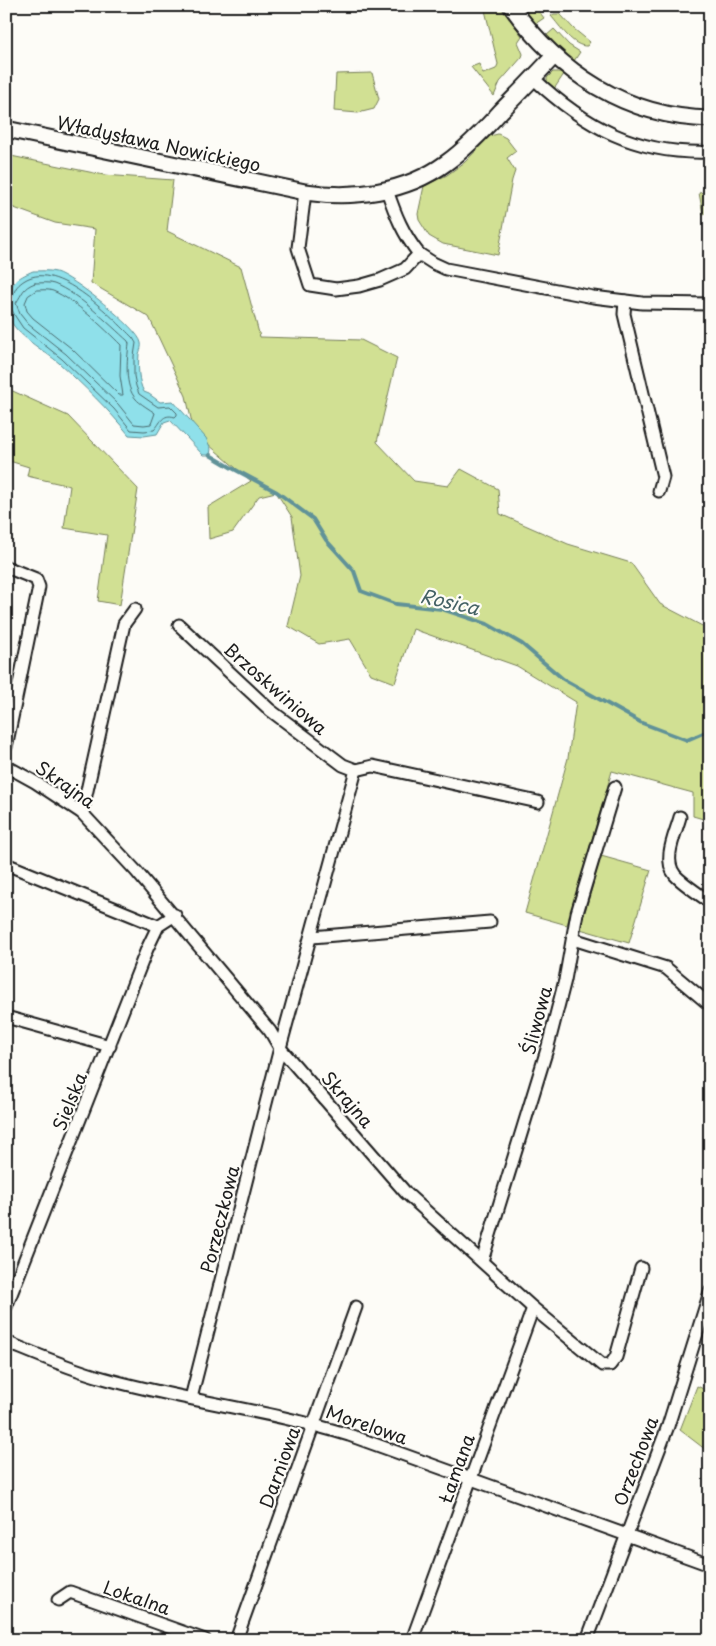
<svg xmlns="http://www.w3.org/2000/svg" width="716" height="1646" viewBox="0 0 716 1646" font-family="'Playpen Sans',sans-serif">
	<style>
		.green { fill: #d1e093; stroke: #767e58 }
		.water { fill: #8fe0ea; stroke: #619298 }
		.lines { fill: none; stroke-linecap: round; stroke-linejoin: round }
		.shore { stroke: #4a6a6e; stroke-width: 1 }
		.stream { stroke: #619298; stroke-width: 4 }
		.street-casing { stroke: #1c1c1c; stroke-width: 15 }
		.secondary-casing { stroke: #1c1c1c; stroke-width: 19 }
		.street { stroke: #fdfcf7; stroke-width: 11 }
		.secondary { stroke: #fdfcf7; stroke-width: 15 }
		.labels { text-anchor: middle; dominant-baseline: central; stroke-width: 4.5; stroke-linejoin: round; paint-order: stroke }
		.street-label { font-size: 18px; fill: #1c1c1c; stroke: #fdfcf7 }
		.water-label { font-size: 19px; font-style: italic; fill: #446164; stroke: #fdfcf7 }
	</style>
	<rect width="100%" height="100%" fill="#fdfcf7"/>
	<filter id="ink" filterUnits="userSpaceOnUse"><feTurbulence type="fractalNoise" baseFrequency=".02" numOctaves="2"/><feDisplacementMap in="SourceGraphic" scale="10" xChannelSelector="R" yChannelSelector="G"/><feConvolveMatrix kernelMatrix="1 2 1 2 8 2 1 2 1" color-interpolation-filters="sRGB"/></filter>
	<g filter="url(#ink)">
		<g class="green">
			<path d="M484,6H501L522,36L518,42L523,54L522,57L500,82L494,96L471,67L479,64L483,74L496,69L498,64Z"/>
			<path d="M522,6H535L544,18L535,24Z"/>
			<path d="M554,14H560L574,29L590,42L587,46C573,47 560,26 551,16Z"/>
			<path d="M554,29L569,45L580,52L574,61L559,50L546,36Z"/>
			<path d="M553,72H561L564,74L552,92L547,83V78Z"/>
			<path d="M372,73L379,99L374,109L358,113L334,111L336,74Z"/>
			<path d="M498,134L506,138L516,151L507,158L515,171L512,180L498,255L443,244L429,236L419,220L418,214L424,186L447,175L465,162L490,136Z"/>
			<path d="M6,155L104,175L173,180L167,231L241,267L260,337L361,340L397,358L377,442L414,481L448,486L461,469L498,489L500,514L568,544L631,563L660,604L710,630V821L693,816V793L612,771L567,925L525,913L568,758L576,702L517,666L413,629L395,683L371,674L350,639L319,644L288,626L300,576L292,517L276,492L259,496L233,532L209,539L208,507L251,481L194,432L186,396L149,317L91,283L95,229L55,223L6,205Z"/>
			<path d="M710,191V212L703,214L699,193Z"/>
			<path d="M6,388L68,416L138,489L120,605L98,601L107,535L64,528L70,486L27,476L29,467L6,460Z"/>
			<path d="M601,856L651,870L629,943L580,929Z"/>
			<path d="M697,1386L710,1392V1453L680,1430Z"/>
		</g>
		<path class="water" d="M33,271C40,271 49,270 56,272C71,276 139,328 141,343C142,346 140,351 139,354C138,367 138,381 144,392L149,394L160,402L173,401L206,438L211,449L210,455H203L170,420L164,422L157,434L144,436L129,435C108,409 84,386 59,363C45,351 15,335 9,317C8,312 8,306 8,301C9,283 17,278 33,271Z"/>
		<g class="lines">
			<g class="shore">
				<path d="M35,283C41,283 49,282 54,284C78,293 109,324 128,341L129,344C127,361 124,386 136,399C139,403 151,410 155,413L151,424L144,425L134,424L118,404L66,354L28,324L20,314L16,303C23,293 22,288 35,283Z"/>
				<path d="M37,290C42,290 48,289 53,291C75,300 104,328 121,345L120,376L123,395H119L71,348L33,318L27,311L25,303L28,296Z"/>
				<path d="M6,299L12,298C13,295 14,293 15,290C17,285 24,280 29,278C61,264 112,317 133,338L136,343L134,356V376L136,386L139,394L158,407L170,406L177,413V415L175,417C162,413 161,423 154,430L144,431L131,430L114,409L62,359L23,328L15,316L12,310L6,308"/>
			</g>
			<path class="stream" d="M210,455L232,468L277,492L313,519L326,540L354,571L361,591L396,604L442,609L487,624L522,644L563,679L642,723L687,740L710,730"/>
			<defs>
				<g id="street">
					<path d="M533,78C585,127 637,155 710,152"/>
					<path d="M305,192L298,248L310,285L336,289L359,286L380,280L405,269L419,254C403,234 395,214 387,190"/>
					<path d="M419,254L433,263L446,269L593,297L642,303L710,304"/>
					<path d="M625,301L624,314L663,477L659,491"/>
					<path d="M6,567L36,579L39,587L6,747"/>
					<path d="M179,625L270,710L343,765L356,770L280,1048L191,1398"/>
					<path d="M6,766L35,782L82,813L136,871L270,1031L280,1048L406,1193L533,1308L602,1365H610L616,1357L641,1268"/>
					<path d="M356,770L373,766L538,802"/>
					<path d="M82,813L124,624L135,609"/>
					<path d="M680,817C676,833 662,859 675,875C682,883 700,895 710,902"/>
					<path d="M6,864L158,926"/>
					<path d="M312,937L490,922"/>
					<path d="M573,939L666,968L710,1005"/>
					<path d="M6,1017L110,1046"/>
					<path d="M482,1261L548,1046L565,980L577,913L615,787"/>
					<path d="M6,1307L147,949L158,926L175,915"/>
					<path d="M6,1342C38,1355 70,1369 103,1378C184,1401 268,1410 349,1435L710,1565"/>
					<path d="M58,1600L70,1592L205,1640"/>
					<path d="M236,1640L356,1307"/>
					<path d="M412,1640L533,1308"/>
					<path d="M587,1640L668,1426L710,1292"/>
				</g>
				<g id="secondary">
					<path d="M511,6C559,73 626,117 710,119"/>
					<path d="M6,129L305,192C353,199 405,193 446,163C467,148 484,130 501,111C519,93 537,74 554,56"/>
				</g>
			</defs>
			<use href="#street" class="street-casing"/>
			<use href="#secondary" class="secondary-casing"/>
			<use href="#street" class="street"/>
			<use href="#secondary" class="secondary"/>
		</g>
	</g>
	<g class="labels">
		<g class="street-label">
			<text transform="translate(159 143) rotate(12)">Władysława Nowickiego</text>
			<text transform="translate(276 688) rotate(41)">Brzoskwiniowa</text>
			<text transform="translate(66 784) rotate(35)">Skrajna</text>
			<text transform="translate(536 1020) rotate(-75)">Śliwowa</text>
			<text transform="translate(348 1099) rotate(49)">Skrajna</text>
			<text transform="translate(69 1101) rotate(-68)">Sielska</text>
			<text transform="translate(219 1219) rotate(-76)">Porzeczkowa</text>
			<text transform="translate(367 1424) rotate(19)">Morelowa</text>
			<text transform="translate(635 1461) rotate(-69)">Orzechowa</text>
			<text transform="translate(279 1467) rotate(-70)">Darniowa</text>
			<text transform="translate(456 1468) rotate(-70)">Łamana</text>
			<text transform="translate(137 1597) rotate(19)">Lokalna</text>
		</g>
		<g class="water-label">
			<text transform="translate(450 601) rotate(13)">Rosica</text>
		</g>
	</g>
	<rect width="716" height="1646" fill="none" stroke="#fdfcf7" stroke-width="25"/>
	<rect x="12" y="12" width="691" height="1621" fill="none" stroke="#1c1c1c" stroke-width="2" filter="url(#ink)"/>
</svg>
